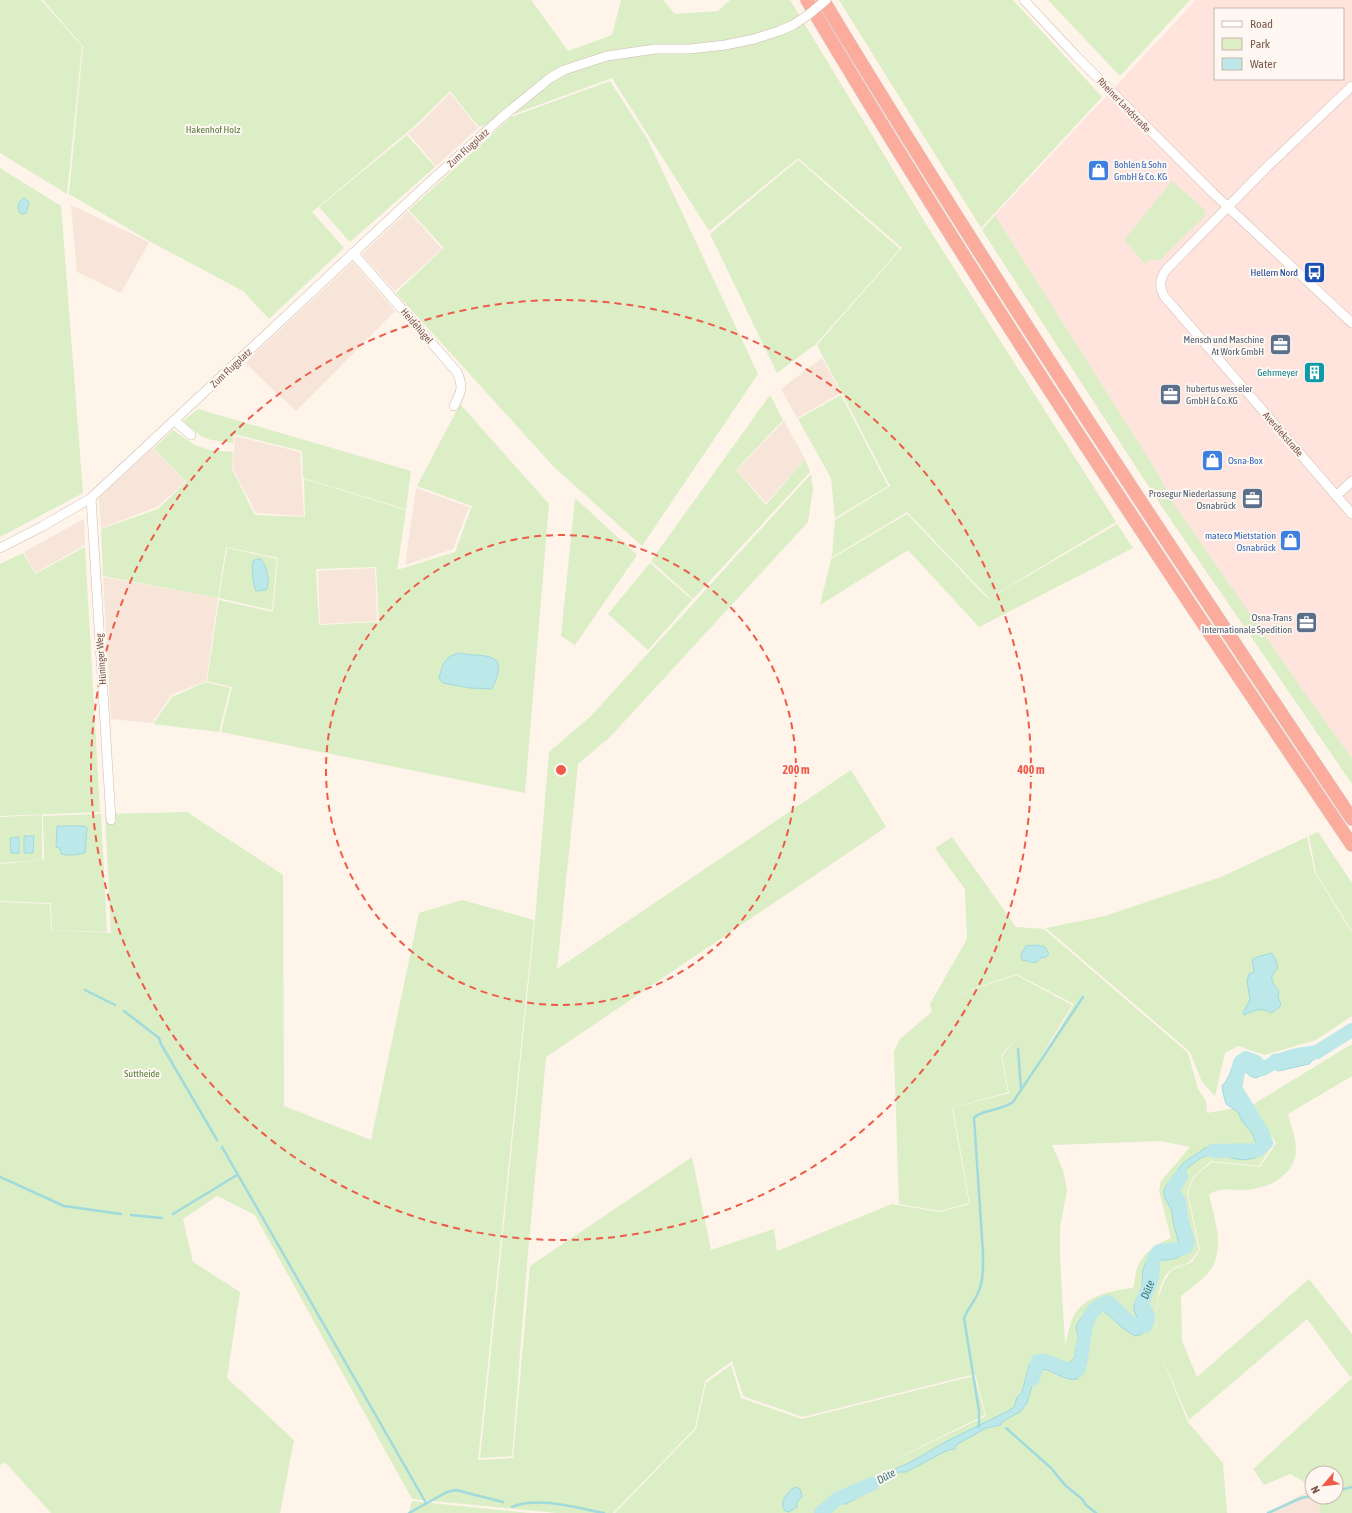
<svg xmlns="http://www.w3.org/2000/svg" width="1352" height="1513" viewBox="0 0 1352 1513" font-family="'Asap Condensed',sans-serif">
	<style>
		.residential { fill: #f6e5d8 }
		.commercial { fill: #ffe4dd; fill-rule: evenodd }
		.green { fill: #dbeec6; fill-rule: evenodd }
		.water { fill: #bce8ea; stroke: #a1dadc }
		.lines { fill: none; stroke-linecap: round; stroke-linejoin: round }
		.stream { stroke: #a1dadc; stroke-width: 2.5 }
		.river { stroke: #bce8ea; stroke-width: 14 }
		.minor-casing { stroke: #d2baae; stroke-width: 10 }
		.highway-casing { stroke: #dad0cc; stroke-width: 14 }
		.minor { stroke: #fff; stroke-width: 9 }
		.highway { stroke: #fbac9d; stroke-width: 13 }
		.minor-bridge-casing { stroke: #d2baae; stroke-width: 10; stroke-linecap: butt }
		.minor-bridge { stroke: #fff; stroke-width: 9 }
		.ring { fill: none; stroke: #ef5b48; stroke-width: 2; stroke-dasharray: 7 5 }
		.labels { text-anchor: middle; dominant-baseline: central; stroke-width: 4; stroke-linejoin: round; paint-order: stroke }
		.street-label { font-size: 10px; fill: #7c564a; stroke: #fff8f2 }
		.park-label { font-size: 10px; fill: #587c3e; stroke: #fff8f2 }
		.shop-label { font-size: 10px; fill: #366cbe; stroke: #fff8f2; text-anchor: start }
		.transit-label { font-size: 10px; fill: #164399; stroke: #fff8f2; text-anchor: end }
		.service-label { font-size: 10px; fill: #4e5e75; stroke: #fff8f2; text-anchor: end }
		.culture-label { font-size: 10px; fill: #0d838f; stroke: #fff8f2; text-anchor: end }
		.water-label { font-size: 11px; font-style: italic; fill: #39767a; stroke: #fff8f2 }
		.centre { fill: #ef5b48; stroke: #fff8f2; stroke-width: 2 }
		.ring-label { font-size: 12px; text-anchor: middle; font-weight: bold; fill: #ef5b48; stroke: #fff8f2; stroke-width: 4; stroke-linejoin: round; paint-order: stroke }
	</style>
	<rect width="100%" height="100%" fill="#fef4ea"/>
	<g class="residential">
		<path d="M450,93L478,128L436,166L408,133L419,125Z"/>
		<path d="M71,205L149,242L121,293L77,272Z"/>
		<path d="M408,211L442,249L395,291L362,254Z"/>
		<path d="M353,262L395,311L296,411L245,363Z"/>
		<path d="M822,358L841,393L797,418L781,389Z"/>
		<path d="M784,421L805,459L766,503L737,470Z"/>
		<path d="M235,436L300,452L304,516L256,513L233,469Z"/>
		<path d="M153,448L185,482L157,507L101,528L99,498Z"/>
		<path d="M416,488L469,507L453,549L405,565Z"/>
		<path d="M84,519L85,545L35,573L24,552Z"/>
		<path d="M375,568L377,621L320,624L318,571Z"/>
		<path d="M103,577L218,598L206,681L171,695L152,723L111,719Z"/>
		<path d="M1312,1489V1497H1317L1320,1513H1267Z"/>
	</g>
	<path class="commercial" d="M1196,0H1352V758L1312,703L1172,501L1159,475L995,215ZM1215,9H1343V79H1215Z"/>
	<g class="green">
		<path d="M0,0H41L82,46L67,194L0,153Z"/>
		<path d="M43,0H531L568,51L612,35L621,0H663L675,14L718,11L730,0H790L929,229L1116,522L989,598L907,512L832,557L835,520L890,486L817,345L902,248L798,158L709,231L612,78L479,127L450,91L417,124L312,212L344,248L269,319L243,291L151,242L69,194L83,46Z"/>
		<path d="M839,0H1013L1102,97L981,228Z"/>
		<path d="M1048,0H1190L1120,76Z"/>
		<path d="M610,81L648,140L758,374L642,546L554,467L396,293L444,248L409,210L511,117Z"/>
		<path d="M407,135L435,167L350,242L319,207Z"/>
		<path d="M798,160L900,249L816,344L777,373L710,234Z"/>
		<path d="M0,168L61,206L83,493L0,537Z"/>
		<path d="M1172,181L1204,209L1205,216L1159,261L1151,259L1145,264L1124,240Z"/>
		<path d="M995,215L1159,475L1172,501L1312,703L1352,758V784L1162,507L982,230Z"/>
		<path d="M770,395L783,420L736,470L766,505L805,459L810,472L693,599L651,561Z"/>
		<path d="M841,395L888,486L835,518L831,478L798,419Z"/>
		<path d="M460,404L549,504L525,793L221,732L232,687L207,681L219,600L273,612L278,558L226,547L218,598L103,576L101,529L158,509L186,482L154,448L173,430L195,445L209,450L233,452L232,469L255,515L305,517L304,479L406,510L397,570L455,552L472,506L417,486ZM376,567L379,622L319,625L316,569Z"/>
		<path d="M198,409L411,471L406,509L303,478L302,451L234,434L233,443L211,440L201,436L183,421Z"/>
		<path d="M811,474L813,489L808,522L610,737L578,764L557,969L851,770L886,827L546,1057L527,1264L512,1456L480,1458L535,920L549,752L591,716Z"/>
		<path d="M575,498L637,555L575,645L561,636Z"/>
		<path d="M907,514L988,599L1117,524L1133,548L979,627L908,550L820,605L831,559Z"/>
		<path d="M85,547L100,812L0,816V564L23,553L35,574Z"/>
		<path d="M227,548L277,559L272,610L219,598Z"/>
		<path d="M650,563L692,600L648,650L608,614Z"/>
		<path d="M206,682L230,688L219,732L153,724L172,697Z"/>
		<path d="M187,812L283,875L284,1106L371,1140L419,913L462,900L534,920L478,1460L513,1458L530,1266L692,1157L711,1250L774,1229L777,1251L892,1204L940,1212L970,1204L953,1108L1009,1093L1002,1056L1018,1037L1001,1055L1008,1092L952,1108L969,1203L940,1211L899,1204L894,1051L900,1039L932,1012L930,1004L1016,975L1072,1005L1031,1074L1028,1068L1031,1076L1074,1004L1016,974L930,1004L967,939L965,889L935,848L952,837L1016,927L1044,929L1188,1053L1198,1089L1206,1101L1207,1113L1251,1105L1274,1143L1259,1166L1211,1161L1193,1177L1187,1193L1199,1250C1196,1253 1194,1257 1191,1260C1187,1265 1178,1265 1172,1269C1153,1283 1156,1322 1158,1342L1156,1322L1158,1298L1165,1280L1172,1270L1192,1262L1200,1250L1188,1193L1194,1177L1212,1162L1260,1167L1276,1143L1252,1105L1352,1044V1076L1288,1114C1291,1126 1296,1138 1296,1151C1294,1177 1267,1189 1244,1190C1230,1191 1220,1186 1209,1195C1214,1217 1224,1244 1213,1266C1206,1278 1192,1287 1181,1296L1182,1341L1197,1377L1309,1279L1352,1334V1376L1350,1377L1307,1319L1189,1420L1158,1348L1188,1422L1223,1463L1227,1513H615L696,1429L706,1383L731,1365L741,1398L802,1419L974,1376L985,1415L857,1478L986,1416L975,1374L803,1417L743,1396L732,1361L705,1381L695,1428L613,1513H557L412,1499L255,1215L217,1196L183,1219L193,1262L240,1292L227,1378L294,1440L280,1513H51L5,1462L0,1465V902L50,904L51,930L111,933L105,814ZM1161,1141L1190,1147L1161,1181L1159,1191L1171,1238C1158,1244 1144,1251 1138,1266C1135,1272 1135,1281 1133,1288C1113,1290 1083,1296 1073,1317C1069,1326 1068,1336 1065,1344L1060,1257V1228L1067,1190L1063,1170L1052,1145Z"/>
		<path d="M101,814L107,932L52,930L51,903L0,901V864L44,860L43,816Z"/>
		<path d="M42,815V860L0,863V817Z"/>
		<path d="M1318,832L1352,883V931L1316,873L1309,836Z"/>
		<path d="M1307,837L1315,873L1352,933V1016L1316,1040L1265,1055L1238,1046L1225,1053L1215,1096L1202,1082L1190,1052L1046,928L1105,916L1221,877Z"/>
		<path d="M1352,1378V1513H1320L1317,1497H1336V1473H1312V1486L1290,1474L1264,1485L1253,1469Z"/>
		<path d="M412,1501L530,1513H409Z"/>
	</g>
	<g class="water">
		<path d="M24,198L29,202L26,213L23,214L20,213L18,207L19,202Z"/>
		<path d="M257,559H261C267,567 271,581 266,590L256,591C253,585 251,566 253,561Z"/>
		<path d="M458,653C485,658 511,649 492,689L470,688L443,683L439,678C443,664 443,658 458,653Z"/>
		<path d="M57,826H85L87,828L85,853C76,855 69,856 61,854L60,848L56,847Z"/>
		<path d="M24,836H34L33,853H24Z"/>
		<path d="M19,837V853H11L10,838Z"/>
		<path d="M1036,945L1045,947L1049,954L1045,958L1042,957L1036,963L1022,960L1021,954L1026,946Z"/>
		<path d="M1272,953C1285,974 1270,969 1272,980C1273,984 1277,988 1279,991L1278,997L1281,1004L1279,1008L1271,1013C1262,1007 1254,1010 1244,1015L1243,1013L1250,1000L1247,981L1249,974L1254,972L1252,960L1257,957Z"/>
		<path d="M1352,1025V1034L1313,1060L1309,1064L1278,1071L1275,1069L1256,1078L1250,1076L1242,1069L1238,1071L1236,1085L1239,1100L1252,1119L1265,1147C1264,1150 1262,1154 1260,1155C1247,1164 1227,1158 1215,1152L1201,1158L1187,1168L1171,1194L1178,1209V1219L1186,1248L1183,1254L1177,1258L1168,1260H1159L1154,1263L1152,1267L1151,1279L1140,1307L1146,1320L1145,1330L1142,1334L1135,1336C1129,1332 1123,1329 1118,1324C1113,1319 1109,1315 1103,1311C1083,1317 1085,1326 1083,1343C1082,1349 1079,1355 1079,1362C1079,1366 1080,1371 1080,1375L1077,1379C1063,1382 1053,1368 1039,1369L1036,1373L1027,1403L1020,1412L1003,1421L1001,1425L986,1428L956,1445L955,1449L948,1450L906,1472H899L868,1492L846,1504H840L829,1513H816L827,1503L836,1498L845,1496L867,1485L880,1475L909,1463L947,1441L1006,1412L1014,1407L1017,1397L1022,1392L1029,1365C1045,1354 1050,1368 1063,1368L1066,1364L1074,1359L1078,1337L1076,1326L1080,1319L1093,1306L1105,1302L1129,1324L1133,1326L1137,1325L1139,1322C1138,1318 1135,1314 1134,1310C1133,1302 1139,1297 1141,1290C1144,1279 1140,1267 1149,1258C1156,1252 1168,1254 1178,1249L1179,1245L1173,1221L1172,1211L1164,1196V1189L1182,1164L1205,1148L1217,1145L1225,1149L1244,1152L1256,1149V1143L1252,1133L1242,1121L1238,1112L1226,1104L1223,1093L1222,1086C1230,1078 1230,1070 1235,1061C1248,1058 1246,1062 1256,1068L1266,1065L1272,1055L1278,1054L1288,1060L1307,1055L1317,1049L1320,1044L1336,1033Z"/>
		<path d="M795,1487L800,1489L802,1496L797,1503V1507L789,1512L785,1511C779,1502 787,1492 795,1487Z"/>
	</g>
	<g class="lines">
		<g class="stream">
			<path d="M85,990L115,1005"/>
			<path d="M124,1011L159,1038L161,1044L217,1140"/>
			<path d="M1018,1049L1021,1088"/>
			<path d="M222,1147L426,1503"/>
			<path d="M0,1177L64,1206L121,1214"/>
			<path d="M173,1214L237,1175"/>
			<path d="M131,1215L162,1218"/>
			<path d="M979,1427V1411L964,1318C968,1308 972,1305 976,1297C984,1283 983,1268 983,1253L974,1118C980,1110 1001,1111 1013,1102L1083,997"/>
			<path d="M1006,1428L1051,1468L1065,1485L1082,1499L1086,1505L1096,1513"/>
			<path d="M1336,1491L1352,1487"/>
			<path d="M512,1507C537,1496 578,1508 604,1513"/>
			<path d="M409,1513L447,1492L456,1490L503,1502"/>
			<path d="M1268,1513L1301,1498L1312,1496"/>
		</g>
		<g class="river">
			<path d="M1213,1151L1258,1150L1266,1143L1263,1134L1235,1088L1240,1062L1246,1058L1256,1062L1263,1069L1277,1061L1297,1055L1317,1052L1352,1030"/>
			<path id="s1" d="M1033,1379L1038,1361C1052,1359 1063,1373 1078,1370C1088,1345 1077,1311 1108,1302C1123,1314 1126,1325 1145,1326C1151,1318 1146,1312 1142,1304C1145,1294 1150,1286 1152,1276C1154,1265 1150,1261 1159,1251L1181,1249L1186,1247L1188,1242L1181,1219L1179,1201L1172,1190L1181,1176"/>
			<path d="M821,1513L837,1499L872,1484"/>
		</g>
		<defs>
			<g id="minor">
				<path d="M1024,0L1076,56L1213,193L1352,323"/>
				<path d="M1352,86L1265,169L1166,270C1160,279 1159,286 1164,296L1352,514"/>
				<path d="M353,253L457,372C464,388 461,392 454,406"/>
				<path d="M175,421L191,435"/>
				<path d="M1336,496L1352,481"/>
				<path d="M91,498L111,820"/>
				<path d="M0,548L43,526L91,498L423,188L501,118L550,78L564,70L607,56L655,49H690L725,45L754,39L779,31L793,25"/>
			</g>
			<g id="highway">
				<path d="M807,0C978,288 1164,567 1352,845"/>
				<path d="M823,0C991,278 1171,549 1352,819"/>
			</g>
		</defs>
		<use href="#minor" class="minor-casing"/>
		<use href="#highway" class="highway-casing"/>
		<use href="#minor" class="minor"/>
		<use href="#highway" class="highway"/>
		<defs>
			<path id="minor-bridge" d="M793,25L808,15L826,0"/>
		</defs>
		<use href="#minor-bridge" class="minor-bridge-casing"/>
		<use href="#minor-bridge" class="minor-bridge"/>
	</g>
	<g class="ring">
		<circle cx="561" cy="770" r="235"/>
		<circle cx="561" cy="770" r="470"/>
	</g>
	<defs>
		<symbol id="shop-square" viewBox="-11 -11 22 22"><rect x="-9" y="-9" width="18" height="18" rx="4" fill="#3f7fe0" stroke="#fff8f2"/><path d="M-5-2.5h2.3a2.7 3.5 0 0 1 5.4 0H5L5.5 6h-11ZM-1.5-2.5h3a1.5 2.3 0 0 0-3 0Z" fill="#fff"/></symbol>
		<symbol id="bus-square" viewBox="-11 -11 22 22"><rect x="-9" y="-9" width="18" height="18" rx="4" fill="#1a4fb4" stroke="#fff8f2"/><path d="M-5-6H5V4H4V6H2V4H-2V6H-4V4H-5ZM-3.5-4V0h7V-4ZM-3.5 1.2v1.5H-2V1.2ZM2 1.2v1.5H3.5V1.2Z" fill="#fff"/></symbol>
		<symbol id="office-square" viewBox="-11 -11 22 22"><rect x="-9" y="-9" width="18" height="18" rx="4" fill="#5c6f8a" stroke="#fff8f2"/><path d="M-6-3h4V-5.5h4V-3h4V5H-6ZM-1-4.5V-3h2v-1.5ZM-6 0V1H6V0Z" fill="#fff"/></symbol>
		<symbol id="building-square" viewBox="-11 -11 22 22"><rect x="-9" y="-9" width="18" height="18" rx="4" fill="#0f9aa8" stroke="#fff8f2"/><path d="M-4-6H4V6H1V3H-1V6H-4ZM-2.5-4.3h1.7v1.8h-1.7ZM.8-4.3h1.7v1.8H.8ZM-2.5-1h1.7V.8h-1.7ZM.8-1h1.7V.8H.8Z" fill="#fff"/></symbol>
	</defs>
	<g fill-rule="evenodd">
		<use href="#shop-square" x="1086" y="158" width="25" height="25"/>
		<use href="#bus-square" x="1302" y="260" width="25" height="25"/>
		<use href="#office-square" x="1268" y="332" width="25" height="25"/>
		<use href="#building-square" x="1302" y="360" width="25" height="25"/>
		<use href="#office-square" x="1158" y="382" width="25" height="25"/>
		<use href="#shop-square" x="1200" y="448" width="25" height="25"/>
		<use href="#office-square" x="1240" y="486" width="25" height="25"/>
		<use href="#shop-square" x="1278" y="528" width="25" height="25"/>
		<use href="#office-square" x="1294" y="610" width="25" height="25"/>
	</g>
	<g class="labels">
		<g class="street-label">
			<text transform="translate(1124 105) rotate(46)">Rheiner Landstraße</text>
			<text transform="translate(468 148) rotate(-42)">Zum Flugplatz</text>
			<text transform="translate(417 326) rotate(49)">Heidehügel</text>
			<text transform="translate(231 368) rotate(-43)">Zum Flugplatz</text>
			<text transform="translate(1283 434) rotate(49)">Averdiekstraße</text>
			<text transform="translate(101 659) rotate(-94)">Hüninger Weg</text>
		</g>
		<g class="park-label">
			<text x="213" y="129">Hakenhof Holz</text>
			<text x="142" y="1073">Suttheide</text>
		</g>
		<g class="shop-label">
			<text x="1114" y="164">Bohlen &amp; Sohn<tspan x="1114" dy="12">GmbH &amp; Co. KG</tspan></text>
			<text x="1228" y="460">Osna-Box</text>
			<text x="1276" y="535" text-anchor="end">mateco Mietstation<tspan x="1276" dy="12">Osnabrück</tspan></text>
		</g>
		<g class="transit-label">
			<text x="1298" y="272">Hellern Nord</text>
		</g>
		<g class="service-label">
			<text x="1264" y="339">Mensch und Maschine<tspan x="1264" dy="12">At Work GmbH</tspan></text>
			<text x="1186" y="388" text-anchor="start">hubertus wesseler<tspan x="1186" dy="12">GmbH &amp; Co.KG</tspan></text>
			<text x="1236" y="493">Prosegur Niederlassung<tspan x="1236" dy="12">Osnabrück</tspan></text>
			<text x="1292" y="617">Osna-Trans<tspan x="1292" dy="12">Internationale Spedition</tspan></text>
		</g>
		<g class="culture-label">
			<text x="1298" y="372">Gehrmeyer</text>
		</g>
		<g class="water-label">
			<text stroke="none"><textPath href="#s1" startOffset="224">Düte</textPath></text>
			<text transform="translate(886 1476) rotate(-29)">Düte</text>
		</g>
	</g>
	<circle cx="561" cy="770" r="6" class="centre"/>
	<g class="ring-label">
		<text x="796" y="774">200 m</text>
		<text x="1031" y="774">400 m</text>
	</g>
	<rect x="1214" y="8" width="130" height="72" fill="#fff8f2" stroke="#cbb7af"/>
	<rect x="1222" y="21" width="20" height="6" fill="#ffffff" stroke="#cbb7af"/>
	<text x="1250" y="28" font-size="12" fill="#7c564a">Road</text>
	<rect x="1222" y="38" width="20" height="12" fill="#dbeec6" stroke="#cbb7af"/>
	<text x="1250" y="48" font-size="12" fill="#7c564a">Park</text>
	<rect x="1222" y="58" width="20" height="12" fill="#bce8ea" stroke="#cbb7af"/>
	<text x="1250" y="68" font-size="12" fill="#7c564a">Water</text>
	<g transform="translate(1324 1485) rotate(242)"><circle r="19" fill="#fff8f2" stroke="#cbb7af"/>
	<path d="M0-3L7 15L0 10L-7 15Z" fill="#ef5b48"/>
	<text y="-6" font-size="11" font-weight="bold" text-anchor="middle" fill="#7c564a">N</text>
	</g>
</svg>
